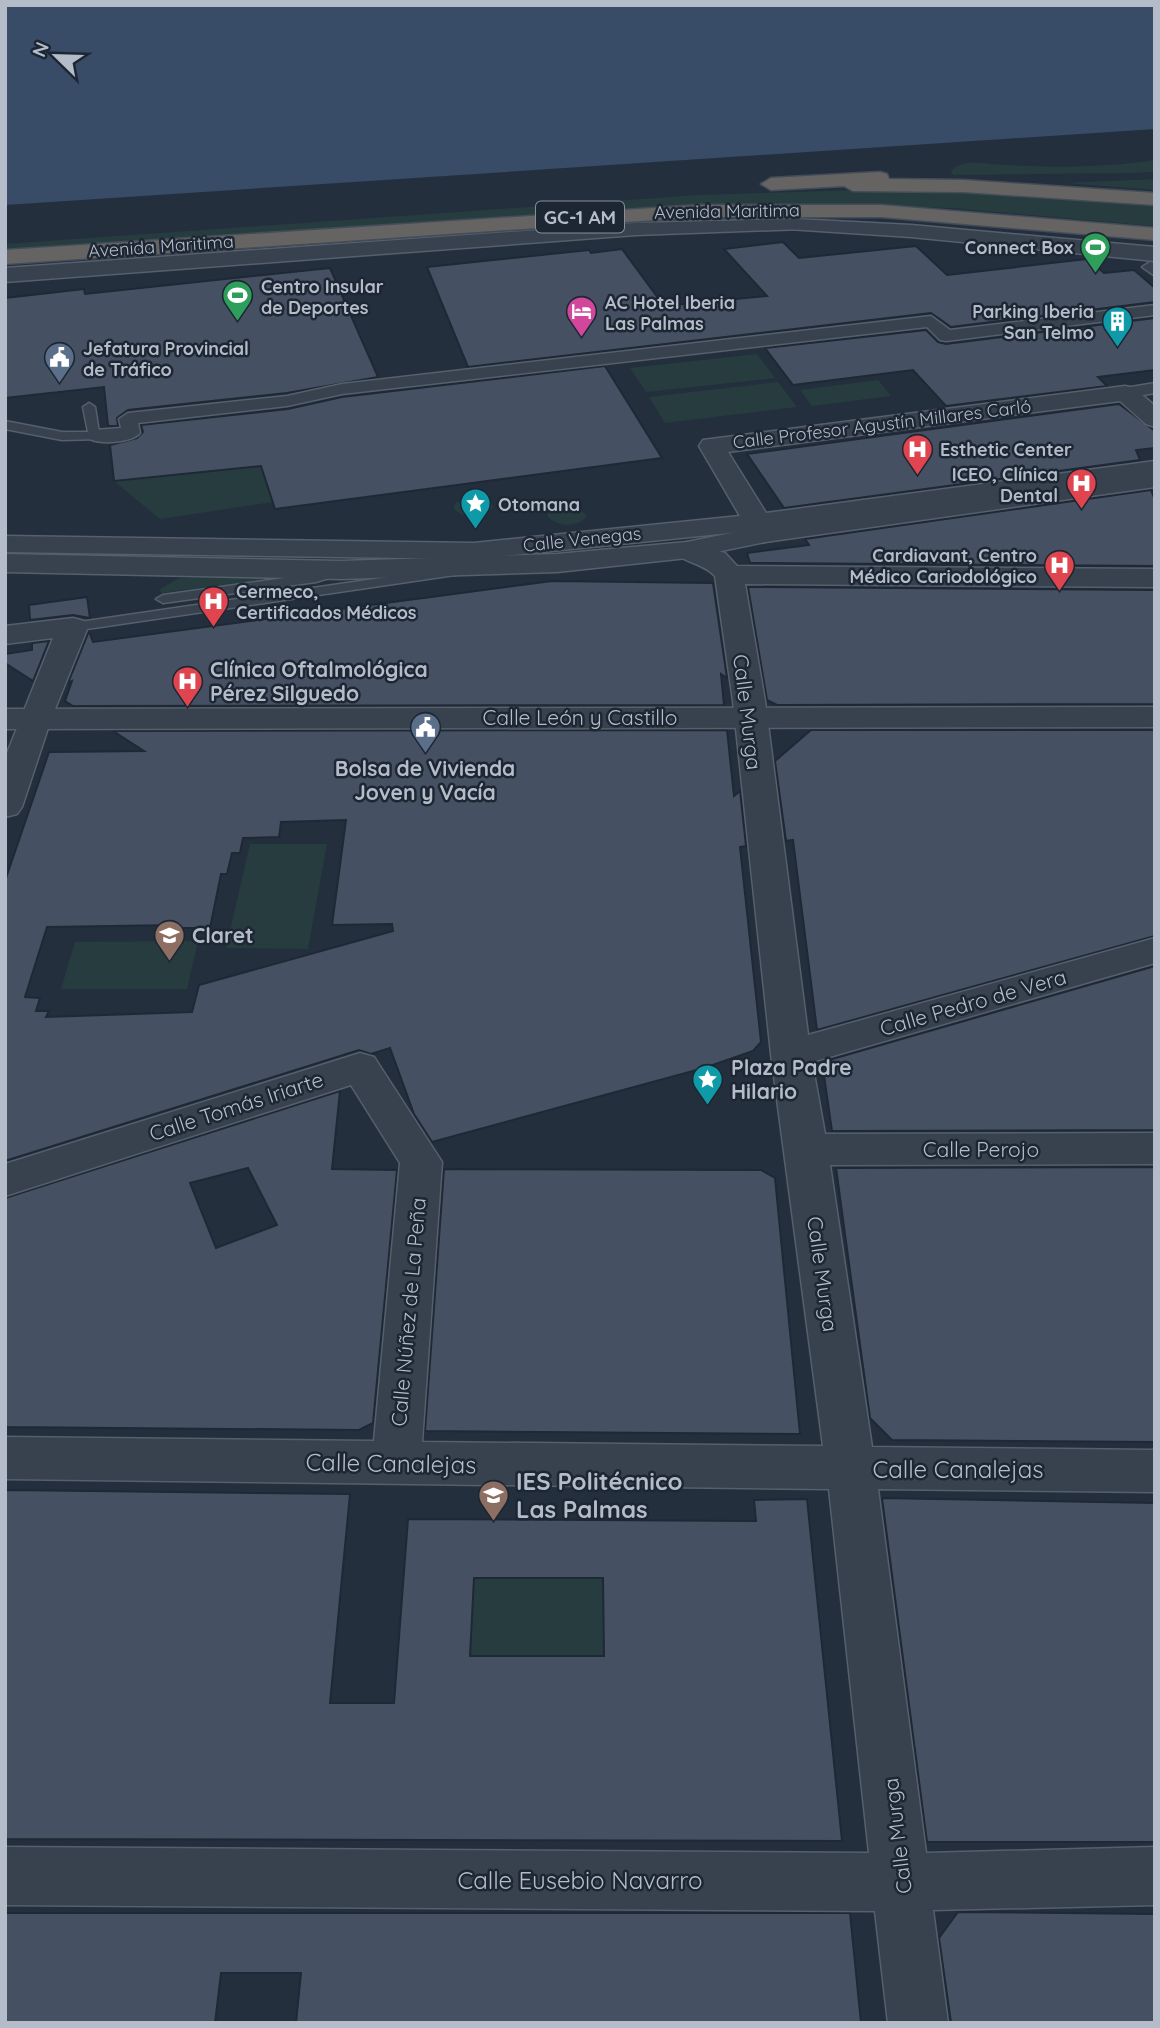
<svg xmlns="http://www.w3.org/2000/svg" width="1160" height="2028" viewBox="0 0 1160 2028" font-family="Quicksand,sans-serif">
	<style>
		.green { fill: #263c3f }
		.water { fill: #394c67 }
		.building { fill: #455162; stroke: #1f2835; stroke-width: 2; fill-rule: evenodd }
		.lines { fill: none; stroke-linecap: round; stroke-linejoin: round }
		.service-casing { stroke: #565f6c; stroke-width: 3 }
		.pedestrian-casing { stroke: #565f6c; stroke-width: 3 }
		.minor-casing { stroke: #565f6c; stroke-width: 3 }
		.tertiary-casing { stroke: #565f6c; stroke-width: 3 }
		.trunk-casing { stroke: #434c59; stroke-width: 3 }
		.service { fill: #38414e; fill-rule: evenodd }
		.pedestrian { fill: #38414e; fill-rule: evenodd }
		.minor { fill: #38414e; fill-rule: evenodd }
		.tertiary { fill: #38414e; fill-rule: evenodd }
		.trunk { fill: #656462; fill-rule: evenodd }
		.labels { text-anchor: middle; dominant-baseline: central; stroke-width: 5; stroke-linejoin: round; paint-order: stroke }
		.far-street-label { font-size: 18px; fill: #b4bcc9; stroke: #1d2633 }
		.far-poi-label { font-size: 18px; font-weight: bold; fill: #b4bcc9; stroke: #1d2633; text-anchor: start }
		.shield { fill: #1d2633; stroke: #878f9c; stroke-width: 2 }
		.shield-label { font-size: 19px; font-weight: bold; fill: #b4bcc9 }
		.poi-label { font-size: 21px; font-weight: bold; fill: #b4bcc9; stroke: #1d2633; text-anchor: start }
		.street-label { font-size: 21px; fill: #b4bcc9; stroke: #1d2633 }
		.near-street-label { font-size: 24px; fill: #b4bcc9; stroke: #1d2633 }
		.near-poi-label { font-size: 24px; font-weight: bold; fill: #b4bcc9; stroke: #1d2633; text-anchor: start }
	</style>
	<rect width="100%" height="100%" fill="#242f3e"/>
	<g class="green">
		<path d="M1155,160V172L1131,173L953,175L951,171C961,160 978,163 992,164C1047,168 1099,168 1155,160Z"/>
		<path d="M1155,179V190L1066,183Z"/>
		<path d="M855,190L945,192L1155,206V226L951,208L710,204L5,251V244L699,195Z"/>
		<path d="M753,216V219L5,271V267L696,217Z"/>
		<path d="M757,354L775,378L646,392L630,368Z"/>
		<path d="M878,380L891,396L812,406L800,390Z"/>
		<path d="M778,382L797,407L665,423L649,397Z"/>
		<path d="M261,466L273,502L160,519L114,481Z"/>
		<path d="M472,497L491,502L493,507C483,519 465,519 454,509L455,503Z"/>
		<path d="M566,505L577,506L587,516C578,528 558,527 548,517V512Z"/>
		<path d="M179,578H260L259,580L161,593L160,589Z"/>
		<path d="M250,844H327L308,949L226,948Z"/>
		<path d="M198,941L187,989H61L75,942Z"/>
		<path d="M474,1578H603L604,1656H470Z"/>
	</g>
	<path class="water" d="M5,5H1155V129L5,205Z"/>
	<g class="building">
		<path d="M783,242L799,258L916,246L947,275L1087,259L1104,273L1134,270L1155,288V302L951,327L931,313L468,367L427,267L589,250L591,253L622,249L664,306L767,296L724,249Z"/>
		<path d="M330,268L378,377L287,393L128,410L117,418L118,426H108L104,387L5,398V298L84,289L85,294Z"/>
		<path d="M1155,318V370L1098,377L1107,386L946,406L913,370L793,385L765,348L926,330L938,342L946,344Z"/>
		<path d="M605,366L662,458L275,509L261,466L114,481L110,445L137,438L143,432L141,425L288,409L342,397Z"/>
		<path d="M1119,404L1155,431V448L1136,450L1140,460L784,508L747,454Z"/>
		<path d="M1151,490L1155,500V566L750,563L747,553L809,545L805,539Z"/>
		<path d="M552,581L713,583L727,678L721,674L724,705L73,706L65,701L72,681L68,683L89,631L93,642Z"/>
		<path d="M748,587L1155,590V704L777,705L767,700Z"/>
		<path d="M87,597L90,618L73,615L30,620L29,605Z"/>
		<path d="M49,641L33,681L5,663V654L32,650V643Z"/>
		<path d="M727,730L734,796L740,791L746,846L740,847L761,1042L753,1051L704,1068L432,1142L414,1114L390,1048L371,1054L359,1050L5,1161V881L49,752L144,751L113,731ZM346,820L332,925L392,924L393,931L199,985L192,1012L46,1017L49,1011H36L40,998L25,997L47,927L176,925L175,928H210L221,874H227L232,853H240L243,838L279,837L281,822Z"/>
		<path d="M811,730H1155V936L817,1030L793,840L786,841L775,761Z"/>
		<path d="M1155,966V1130L832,1131L822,1062Z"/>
		<path d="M340,1091L332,1169L397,1170L373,1423L359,1430L5,1427V1198ZM248,1168L277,1225L216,1248L190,1183Z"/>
		<path d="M1155,1167V1442L892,1440L870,1418L836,1168Z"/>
		<path d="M444,1169L761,1170L775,1178L800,1434L425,1431Z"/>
		<path d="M5,1490L350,1494L330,1703H394L408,1519L756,1521L754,1500L807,1499L842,1841L5,1839ZM474,1578H603L604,1656H470Z"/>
		<path d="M882,1498L1155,1503V1842H927Z"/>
		<path d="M958,1912L1155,1914V2023H951L939,1938Z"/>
		<path d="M5,1913H850L861,2023H296L301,1973H221L215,2023H5Z"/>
	</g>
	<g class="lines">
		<defs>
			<g id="service">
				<path d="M89,403L95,407L100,439L62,440L5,429V421L62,432H88L83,407Z"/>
				<path d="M340,566L345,567V573L316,582L163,603L156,599L163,595L314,574Z"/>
				<path d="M450,568L457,572L455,575L73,631L66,627L73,623Z"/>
			</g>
			<g id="pedestrian">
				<path d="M1150,262L1155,263V276L1142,267Z"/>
				<path d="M1155,305V315L946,341L940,340L927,327L342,394L287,406L138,423L140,433C132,443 94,446 86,436L95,430L121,428L119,419L128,413L287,396L342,384L931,316L950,330Z"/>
				<path d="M1155,383V393L1125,398L1116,393L1119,389Z"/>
			</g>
			<g id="minor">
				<path d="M795,219L911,225L1155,247V261L911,237L788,229L784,225Z"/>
				<path d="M1125,386L1134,388L1155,406V427L1146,424L1120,401L728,452L766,513L1155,461V477L775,528L779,534L775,540L765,542L755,540L749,531L474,559L5,552V536L474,543L740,516L699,446L703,440Z"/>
				<path d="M687,542L725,553L737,566L1155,569V587L745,584L765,701L808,1035L1155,938V963L812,1062L825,1134L1155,1133V1164L830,1165L872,1447L1155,1450V1492L878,1489L926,1853L1155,1847V1905L933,1910L948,2023H888L875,1911L5,1905V1847L869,1853L829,1489L5,1479V1437L374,1441L400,1163L351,1085L5,1196V1164L360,1053L374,1057L442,1162L422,1442L823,1446L771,1054L733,701L715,576C702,562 682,563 673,550L677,544Z"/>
				<path d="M73,618L84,621L88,627L51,719L22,807L17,814L5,817V758L53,638L5,644V626Z"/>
			</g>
			<g id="tertiary">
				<path d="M795,219L806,225L802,229L636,235L5,282V268L636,223Z"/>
				<path d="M1155,471V487L765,542L687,558L557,572L341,579L5,572V554L341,561L557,554L687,542L765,526Z"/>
				<path d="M1155,707V727L5,729V709Z"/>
			</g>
			<g id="trunk">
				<path d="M880,172L887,174L889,179L963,180L1155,193V205L963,192L853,191L844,186L771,190L761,184L771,178Z"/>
				<path d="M700,205H881L1155,228V240L881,217H700L5,264V250Z"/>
			</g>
		</defs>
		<use href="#service" class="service-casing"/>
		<use href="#pedestrian" class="pedestrian-casing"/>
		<use href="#minor" class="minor-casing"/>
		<use href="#tertiary" class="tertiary-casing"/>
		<use href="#trunk" class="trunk-casing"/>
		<use href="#service" class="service"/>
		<use href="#pedestrian" class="pedestrian"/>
		<use href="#minor" class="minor"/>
		<use href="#tertiary" class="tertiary"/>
		<use href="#trunk" class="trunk"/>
	</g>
	<defs>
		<symbol id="stadium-pin" viewBox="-11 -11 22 30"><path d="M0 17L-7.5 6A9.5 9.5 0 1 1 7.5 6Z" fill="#2e9e5b" stroke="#1d2633"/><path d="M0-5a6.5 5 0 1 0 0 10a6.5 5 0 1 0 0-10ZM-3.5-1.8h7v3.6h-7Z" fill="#fff"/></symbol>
		<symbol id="hotel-pin" viewBox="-11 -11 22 30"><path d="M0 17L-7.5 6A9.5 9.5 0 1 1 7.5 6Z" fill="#d1479c" stroke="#1d2633"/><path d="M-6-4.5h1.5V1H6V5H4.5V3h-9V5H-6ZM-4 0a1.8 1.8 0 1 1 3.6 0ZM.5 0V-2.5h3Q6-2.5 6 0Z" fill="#fff"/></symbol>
		<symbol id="building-pin" viewBox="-11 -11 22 30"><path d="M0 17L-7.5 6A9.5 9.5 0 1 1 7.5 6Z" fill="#0f9aa8" stroke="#1d2633"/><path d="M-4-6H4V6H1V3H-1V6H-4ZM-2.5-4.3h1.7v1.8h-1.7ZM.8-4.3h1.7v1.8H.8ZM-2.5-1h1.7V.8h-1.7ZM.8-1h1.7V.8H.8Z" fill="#fff"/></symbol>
		<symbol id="civic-pin" viewBox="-11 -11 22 30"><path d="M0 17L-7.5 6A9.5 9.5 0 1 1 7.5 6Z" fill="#5c6f8a" stroke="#1d2633"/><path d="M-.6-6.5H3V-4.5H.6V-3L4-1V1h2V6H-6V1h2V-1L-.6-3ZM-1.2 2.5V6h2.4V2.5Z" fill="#fff"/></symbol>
		<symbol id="hospital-pin" viewBox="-11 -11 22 30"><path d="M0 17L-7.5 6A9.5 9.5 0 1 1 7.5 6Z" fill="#e0444e" stroke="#1d2633"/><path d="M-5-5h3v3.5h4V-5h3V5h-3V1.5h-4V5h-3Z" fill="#fff"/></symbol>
		<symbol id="sight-pin" viewBox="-11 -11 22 30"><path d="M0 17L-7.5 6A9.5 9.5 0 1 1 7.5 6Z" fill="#0f9aa8" stroke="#1d2633"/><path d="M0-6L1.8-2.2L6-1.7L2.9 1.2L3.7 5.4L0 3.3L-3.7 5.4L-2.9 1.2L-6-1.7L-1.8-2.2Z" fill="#fff"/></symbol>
		<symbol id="school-pin" viewBox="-11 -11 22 30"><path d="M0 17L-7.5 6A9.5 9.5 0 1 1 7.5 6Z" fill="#8d6e63" stroke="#1d2633"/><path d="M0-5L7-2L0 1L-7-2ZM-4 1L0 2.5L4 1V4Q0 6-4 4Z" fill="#fff"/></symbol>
		<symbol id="university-pin" viewBox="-11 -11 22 30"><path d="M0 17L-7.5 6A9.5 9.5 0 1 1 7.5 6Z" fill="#8d6e63" stroke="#1d2633"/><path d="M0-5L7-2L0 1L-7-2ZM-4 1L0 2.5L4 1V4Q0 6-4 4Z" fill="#fff"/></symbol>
	</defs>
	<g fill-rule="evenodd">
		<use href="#stadium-pin" x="1078" y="230" width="35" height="47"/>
		<use href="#stadium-pin" x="220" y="278" width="35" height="47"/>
		<use href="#hotel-pin" x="564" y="294" width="35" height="47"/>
		<use href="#building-pin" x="1100" y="304" width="35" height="47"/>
		<use href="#civic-pin" x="42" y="340" width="35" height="47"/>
		<use href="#hospital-pin" x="900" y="432" width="35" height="47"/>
		<use href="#hospital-pin" x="1064" y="466" width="35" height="47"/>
		<use href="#sight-pin" x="458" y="486" width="35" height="47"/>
		<use href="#hospital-pin" x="1042" y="548" width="35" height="47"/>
		<use href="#hospital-pin" x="196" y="584" width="35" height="47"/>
		<use href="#hospital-pin" x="170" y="664" width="35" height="47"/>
		<use href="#civic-pin" x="408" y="710" width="35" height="47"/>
		<use href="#school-pin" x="152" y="918" width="35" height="47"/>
		<use href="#sight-pin" x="690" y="1062" width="35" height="47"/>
		<use href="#university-pin" x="476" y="1478" width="35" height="47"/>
	</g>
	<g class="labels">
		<g class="far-street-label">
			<text transform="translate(727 211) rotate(-1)">Avenida Maritima</text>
			<text transform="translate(161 246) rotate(-4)">Avenida Maritima</text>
			<text transform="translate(882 424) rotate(-7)">Calle Profesor Agustín Millares Carló</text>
			<text transform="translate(582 539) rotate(-6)">Calle Venegas</text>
		</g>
		<g class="far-poi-label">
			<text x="1073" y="247" text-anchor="end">Connect Box</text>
			<text x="261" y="286">Centro Insular<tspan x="261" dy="21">de Deportes</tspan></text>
			<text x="605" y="302">AC Hotel Iberia<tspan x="605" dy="21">Las Palmas</tspan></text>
			<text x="1094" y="311" text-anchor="end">Parking Iberia<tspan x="1094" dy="21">San Telmo</tspan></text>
			<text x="83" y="348">Jefatura Provincial<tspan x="83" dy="21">de Tráfico</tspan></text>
			<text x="940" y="449">Esthetic Center</text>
			<text x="1058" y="474" text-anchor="end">ICEO, Clínica<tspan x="1058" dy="21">Dental</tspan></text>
			<text x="498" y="504">Otomana</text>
			<text x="1037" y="555" text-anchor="end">Cardiavant, Centro<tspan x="1037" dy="21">Médico Cariodológico</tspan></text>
			<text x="236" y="591">Cermeco,<tspan x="236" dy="21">Certificados Médicos</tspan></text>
		</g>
		<rect class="shield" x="536" y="201.5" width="88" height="31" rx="5"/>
		<g class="shield-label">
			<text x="580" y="217">GC-1 AM</text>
		</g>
		<g class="poi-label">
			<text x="210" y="669">Clínica Oftalmológica<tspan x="210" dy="24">Pérez Silguedo</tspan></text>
			<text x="425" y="768" text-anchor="middle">Bolsa de Vivienda<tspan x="425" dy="24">Joven y Vacía</tspan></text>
			<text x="192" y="935">Claret</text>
			<text x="731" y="1067">Plaza Padre<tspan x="731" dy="24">Hilario</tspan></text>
		</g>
		<g class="street-label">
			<text transform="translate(748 712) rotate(83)">Calle Murga</text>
			<text x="580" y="717">Calle León y Castillo</text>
			<text transform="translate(973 1002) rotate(-16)">Calle Pedro de Vera</text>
			<text transform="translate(236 1106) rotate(-18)">Calle Tomás Iriarte</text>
			<text x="981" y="1149">Calle Perojo</text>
			<text transform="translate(823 1274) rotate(82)">Calle Murga</text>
			<text transform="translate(408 1312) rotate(-85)">Calle Núñez de La Peña</text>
			<text transform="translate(897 1836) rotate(-97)">Calle Murga</text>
		</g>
		<g class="near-street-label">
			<text transform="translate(391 1463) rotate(1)">Calle Canalejas</text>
			<text x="958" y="1469">Calle Canalejas</text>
			<text x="580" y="1880">Calle Eusebio Navarro</text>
		</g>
		<g class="near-poi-label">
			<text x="516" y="1481">IES Politécnico<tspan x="516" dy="28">Las Palmas</tspan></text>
		</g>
	</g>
	<rect width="1160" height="2028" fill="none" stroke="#b4bcc9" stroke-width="14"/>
	<g transform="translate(56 56) rotate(293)" stroke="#1d2633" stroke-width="5" paint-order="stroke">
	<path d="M0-5L12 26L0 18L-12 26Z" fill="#b4bcc9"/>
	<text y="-10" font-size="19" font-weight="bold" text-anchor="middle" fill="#b4bcc9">N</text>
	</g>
</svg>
